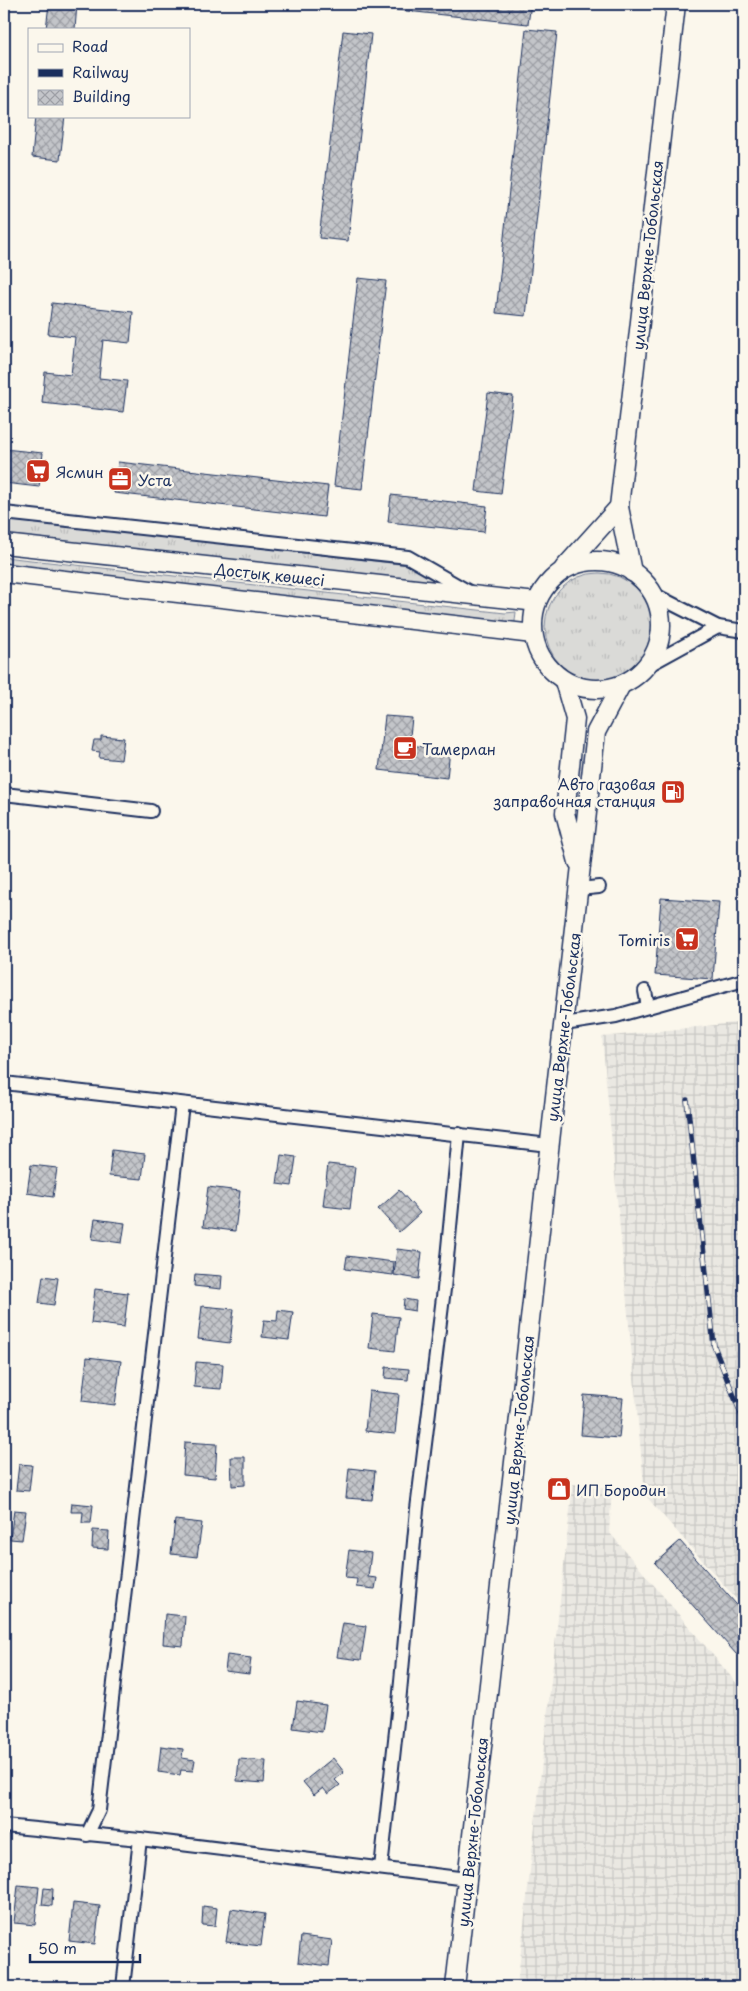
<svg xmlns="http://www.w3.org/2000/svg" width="748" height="1991" viewBox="0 0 748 1991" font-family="'Playpen Sans',sans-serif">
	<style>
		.industrial { fill: url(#industrial-grid) }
		.grass { fill: url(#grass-tufts); stroke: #7a849a }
		.building { fill: url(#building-cross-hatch); stroke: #1b2f5e }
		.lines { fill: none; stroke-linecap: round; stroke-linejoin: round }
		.street-casing { stroke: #1b2f5e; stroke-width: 16 }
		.secondary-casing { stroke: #1b2f5e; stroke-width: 21 }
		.street { stroke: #fbf7ec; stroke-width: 12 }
		.secondary { stroke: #fbf7ec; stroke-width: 18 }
		.rail-casing { stroke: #1b2f5e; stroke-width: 5.5 }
		.rail { stroke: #fbf7ec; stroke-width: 4; stroke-dasharray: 11; stroke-linecap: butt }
		.labels { text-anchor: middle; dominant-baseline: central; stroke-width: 5; stroke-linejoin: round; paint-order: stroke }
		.street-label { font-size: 15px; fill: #1b2f5e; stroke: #fbf7ec }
		.poi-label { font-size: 15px; fill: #1b2f5e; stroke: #fbf7ec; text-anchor: start }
	</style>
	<defs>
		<pattern id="industrial-grid" width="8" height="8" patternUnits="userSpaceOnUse" patternTransform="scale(1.25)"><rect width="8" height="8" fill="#eae8e2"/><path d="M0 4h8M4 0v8" fill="none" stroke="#c8c7c4"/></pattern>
		<pattern id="grass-tufts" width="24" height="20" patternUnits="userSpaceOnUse" patternTransform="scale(1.25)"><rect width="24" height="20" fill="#dadad7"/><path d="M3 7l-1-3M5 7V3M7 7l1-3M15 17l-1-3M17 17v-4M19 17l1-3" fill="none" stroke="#babbbb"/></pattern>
		<pattern id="building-cross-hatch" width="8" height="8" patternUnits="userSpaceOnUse" patternTransform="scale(1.25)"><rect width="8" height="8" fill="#c3c5c9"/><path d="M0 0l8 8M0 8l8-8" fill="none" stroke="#9ea0a6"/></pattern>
	</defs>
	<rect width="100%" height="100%" fill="#fbf7ec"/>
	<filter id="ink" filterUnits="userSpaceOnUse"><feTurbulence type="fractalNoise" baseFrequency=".02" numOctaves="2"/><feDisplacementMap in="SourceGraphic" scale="10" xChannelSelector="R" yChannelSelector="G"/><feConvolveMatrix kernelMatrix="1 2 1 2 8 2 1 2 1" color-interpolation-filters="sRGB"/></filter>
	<g filter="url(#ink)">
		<g class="industrial">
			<path d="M744,1022V1608L645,1495L602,1037Z"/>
			<path d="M573,1484L612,1489L609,1532L744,1692V1987H517Z"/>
		</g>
		<g class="grass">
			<path d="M4,518L408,565L442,584L4,536Z"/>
			<path d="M4,557L505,613L516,612L514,630L4,567Z"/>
			<circle cx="599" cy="627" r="54"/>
		</g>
		<g class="building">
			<path d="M49,4H77L75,29H46Z"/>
			<path d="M369,4H531L528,24L369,7Z"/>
			<path d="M526,29L557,32L526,316L496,313Z"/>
			<path d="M343,31L371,34L348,241L319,238Z"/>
			<path d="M36,116H65L60,160L32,157Z"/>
			<path d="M358,278L386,281L362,489L334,486Z"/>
			<path d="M52,303L133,312L130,343L103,340L99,378L127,381L123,412L42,403L45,372L71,375L75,337L48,334Z"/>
			<path d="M488,393L513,396L501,494L476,491Z"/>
			<path d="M4,449L43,453L39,487L4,483Z"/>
			<path d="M118,462L328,486L324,517L114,493Z"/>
			<path d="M391,495L487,506L484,532L388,522Z"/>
			<path d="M385,716L412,718L409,745L450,750L447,778L379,770Z"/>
			<path d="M101,736L124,738L121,760L99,758L100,752L92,751L94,740H101Z"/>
			<path d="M661,898L719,902L713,979L655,975Z"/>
			<path d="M112,1150L145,1154L142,1179L109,1176Z"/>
			<path d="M281,1155L296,1157L292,1186L277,1184Z"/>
			<path d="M328,1164L355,1167L350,1209L323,1206Z"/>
			<path d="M31,1165L57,1168L53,1197L27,1193Z"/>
			<path d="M208,1187L240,1191L235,1231L203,1227Z"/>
			<path d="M399,1190L420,1213L399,1232L378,1209Z"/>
			<path d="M95,1219L125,1223L122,1243L92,1239Z"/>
			<path d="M397,1249L422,1252L419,1279L394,1275Z"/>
			<path d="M347,1256L394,1262L393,1275L345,1269Z"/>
			<path d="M195,1274L222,1276L221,1289L194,1286Z"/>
			<path d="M43,1276L58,1278L54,1305L39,1303Z"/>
			<path d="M95,1289L128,1293L124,1327L91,1323Z"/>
			<path d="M404,1299L416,1301L415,1311L403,1309Z"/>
			<path d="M202,1306L234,1309L230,1343L198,1339Z"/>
			<path d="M278,1310L293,1312L289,1340L262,1337L264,1320L277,1321Z"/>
			<path d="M373,1314L399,1317L395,1351L369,1348Z"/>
			<path d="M87,1357L121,1361L115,1405L82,1401Z"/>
			<path d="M196,1362L223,1364L221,1389L194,1387Z"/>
			<path d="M386,1367L409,1369L408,1380L385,1378Z"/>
			<path d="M369,1391L399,1394L395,1434L365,1431Z"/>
			<path d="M584,1395L623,1398L619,1438L581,1435Z"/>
			<path d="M185,1442L217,1444L215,1478L183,1475Z"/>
			<path d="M231,1457H245V1485L232,1486Z"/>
			<path d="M19,1464L32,1465L29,1491L16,1490Z"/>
			<path d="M349,1468L375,1471L372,1500L346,1498Z"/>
			<path d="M72,1503L93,1505L91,1523H82L83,1512H71Z"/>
			<path d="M14,1510L26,1511L22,1540L10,1539Z"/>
			<path d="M175,1520L202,1523L197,1557L171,1554Z"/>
			<path d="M93,1530L109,1531L108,1549L92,1548Z"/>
			<path d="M680,1541L744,1613V1649L737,1655L655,1563Z"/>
			<path d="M349,1550L371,1553L368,1577L377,1578L375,1589L356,1587L357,1579L345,1578Z"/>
			<path d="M165,1614L185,1616L183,1646L163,1644Z"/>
			<path d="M343,1623L366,1626L361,1660L337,1657Z"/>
			<path d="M227,1655L251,1658L249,1674L225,1671Z"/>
			<path d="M297,1701L326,1705L322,1732L293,1728Z"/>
			<path d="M161,1746L183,1749L182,1758L195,1760L193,1771L181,1770L180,1775L158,1772Z"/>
			<path d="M333,1758L344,1772L335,1780L340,1785L328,1794L323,1788L314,1795L303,1782Z"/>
			<path d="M239,1759L266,1761L264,1783L237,1781Z"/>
			<path d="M18,1885L39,1887L35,1925L14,1923Z"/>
			<path d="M44,1888L53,1889L52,1906L42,1905Z"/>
			<path d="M73,1903L100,1906L95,1944L69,1941Z"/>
			<path d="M203,1906L217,1908L215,1926L202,1925Z"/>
			<path d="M231,1909L265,1914L261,1946L226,1942Z"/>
			<path d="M301,1936L332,1940L329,1966L298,1962Z"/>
		</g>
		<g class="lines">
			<defs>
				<g id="street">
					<path d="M4,513L408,557L469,592"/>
					<path d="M653,594L718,627L744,631"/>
					<path d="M647,666L718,627"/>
					<path d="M4,794L151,811"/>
					<path d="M579,889L599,887"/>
					<path d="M645,991L648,1007"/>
					<path d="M564,1024L616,1016L744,980"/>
					<path d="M4,1083L549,1145"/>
					<path d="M4,1826L140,1839L467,1879"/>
					<path d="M87,1835L99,1810L182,1104"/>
					<path d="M381,1868L399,1703L417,1509L444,1289L459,1134"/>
					<path d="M123,1987L140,1839"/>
				</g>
				<g id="secondary">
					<path d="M4,544L537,602"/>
					<circle cx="597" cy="625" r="64"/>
					<path d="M564,568L619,507"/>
					<path d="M632,572L619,507L676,4"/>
					<path d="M4,573L533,634"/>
					<path d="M564,681L575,719L565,813L578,862"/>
					<path d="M455,1987L596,732L621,685"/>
				</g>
			</defs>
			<use href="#street" class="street-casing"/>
			<use href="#secondary" class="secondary-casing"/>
			<use href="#street" class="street"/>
			<use href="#secondary" class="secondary"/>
			<defs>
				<path id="rail" d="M687,1100L714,1346L744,1421"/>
			</defs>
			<use href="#rail" class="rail-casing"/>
			<use href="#rail" class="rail"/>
		</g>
	</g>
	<defs>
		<symbol id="supermarket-square" viewBox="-11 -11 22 22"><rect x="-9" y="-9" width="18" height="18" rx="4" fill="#c8321e" stroke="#fbf7ec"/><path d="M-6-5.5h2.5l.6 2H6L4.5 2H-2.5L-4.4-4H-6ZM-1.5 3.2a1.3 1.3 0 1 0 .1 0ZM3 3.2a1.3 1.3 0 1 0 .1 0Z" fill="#fff"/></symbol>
		<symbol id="office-square" viewBox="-11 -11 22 22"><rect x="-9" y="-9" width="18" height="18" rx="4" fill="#c8321e" stroke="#fbf7ec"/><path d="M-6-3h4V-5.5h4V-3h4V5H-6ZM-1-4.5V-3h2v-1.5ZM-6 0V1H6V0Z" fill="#fff"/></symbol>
		<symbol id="cafe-square" viewBox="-11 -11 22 22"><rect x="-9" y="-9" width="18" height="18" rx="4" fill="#c8321e" stroke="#fbf7ec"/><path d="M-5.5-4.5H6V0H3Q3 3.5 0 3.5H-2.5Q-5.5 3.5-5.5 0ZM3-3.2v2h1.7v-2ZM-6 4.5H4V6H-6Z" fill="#fff"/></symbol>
		<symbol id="fuel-square" viewBox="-11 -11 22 22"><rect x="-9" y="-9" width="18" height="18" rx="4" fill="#c8321e" stroke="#fbf7ec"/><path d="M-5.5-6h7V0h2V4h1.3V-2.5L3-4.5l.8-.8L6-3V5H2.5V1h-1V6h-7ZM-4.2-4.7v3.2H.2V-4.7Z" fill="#fff"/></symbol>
		<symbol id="shop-square" viewBox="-11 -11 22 22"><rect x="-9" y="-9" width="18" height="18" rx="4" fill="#c8321e" stroke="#fbf7ec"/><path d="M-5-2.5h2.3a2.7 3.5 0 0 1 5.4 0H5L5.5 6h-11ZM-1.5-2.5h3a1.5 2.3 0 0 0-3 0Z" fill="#fff"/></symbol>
	</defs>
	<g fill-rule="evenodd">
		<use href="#supermarket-square" x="24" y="457" width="28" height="28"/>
		<use href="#office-square" x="106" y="465" width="28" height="28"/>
		<use href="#cafe-square" x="391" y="734" width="28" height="28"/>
		<use href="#fuel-square" x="659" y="778" width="28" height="28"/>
		<use href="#supermarket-square" x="673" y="925" width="28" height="28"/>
		<use href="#shop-square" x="545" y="1475" width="28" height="28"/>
	</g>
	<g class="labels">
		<g class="street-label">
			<text transform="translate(647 255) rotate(-84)">улица Верхне-Тобольская</text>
			<text transform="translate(270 574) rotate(6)">Достық көшесі</text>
			<text transform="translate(563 1027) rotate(-83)">улица Верхне-Тобольская</text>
			<text transform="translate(518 1430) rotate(-84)">улица Верхне-Тобольская</text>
			<text transform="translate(472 1832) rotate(-84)">улица Верхне-Тобольская</text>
		</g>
		<g class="poi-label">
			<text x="56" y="471">Ясмин</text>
			<text x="138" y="479">Уста</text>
			<text x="422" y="748">Тамерлан</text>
			<text x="656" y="783" text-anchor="end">Авто газовая<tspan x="656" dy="17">заправочная станция</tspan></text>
			<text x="670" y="939" text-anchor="end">Tomiris</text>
			<text x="576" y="1489">ИП Бородин</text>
		</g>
	</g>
	<rect width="748" height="1991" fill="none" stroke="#fbf7ec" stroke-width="20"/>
	<rect x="10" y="10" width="728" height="1971" fill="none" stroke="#1b2f5e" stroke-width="2" filter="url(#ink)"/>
	<rect x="28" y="28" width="162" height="90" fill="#fbf7ec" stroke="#a1a7b3"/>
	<rect x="38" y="44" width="25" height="8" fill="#fbf7ec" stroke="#a1a7b3"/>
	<text x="72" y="52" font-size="15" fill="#1b2f5e">Road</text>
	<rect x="38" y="69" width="25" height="8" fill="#1b2f5e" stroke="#a1a7b3"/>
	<text x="72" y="78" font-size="15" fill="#1b2f5e">Railway</text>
	<rect x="38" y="90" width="25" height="15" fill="url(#building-cross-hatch)" stroke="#a1a7b3"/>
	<text x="72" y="102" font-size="15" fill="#1b2f5e">Building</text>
	<path d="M30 1954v8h110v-8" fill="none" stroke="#1b2f5e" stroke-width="2.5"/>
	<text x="38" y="1954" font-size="15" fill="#1b2f5e" stroke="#fbf7ec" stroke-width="4" paint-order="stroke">50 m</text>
</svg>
